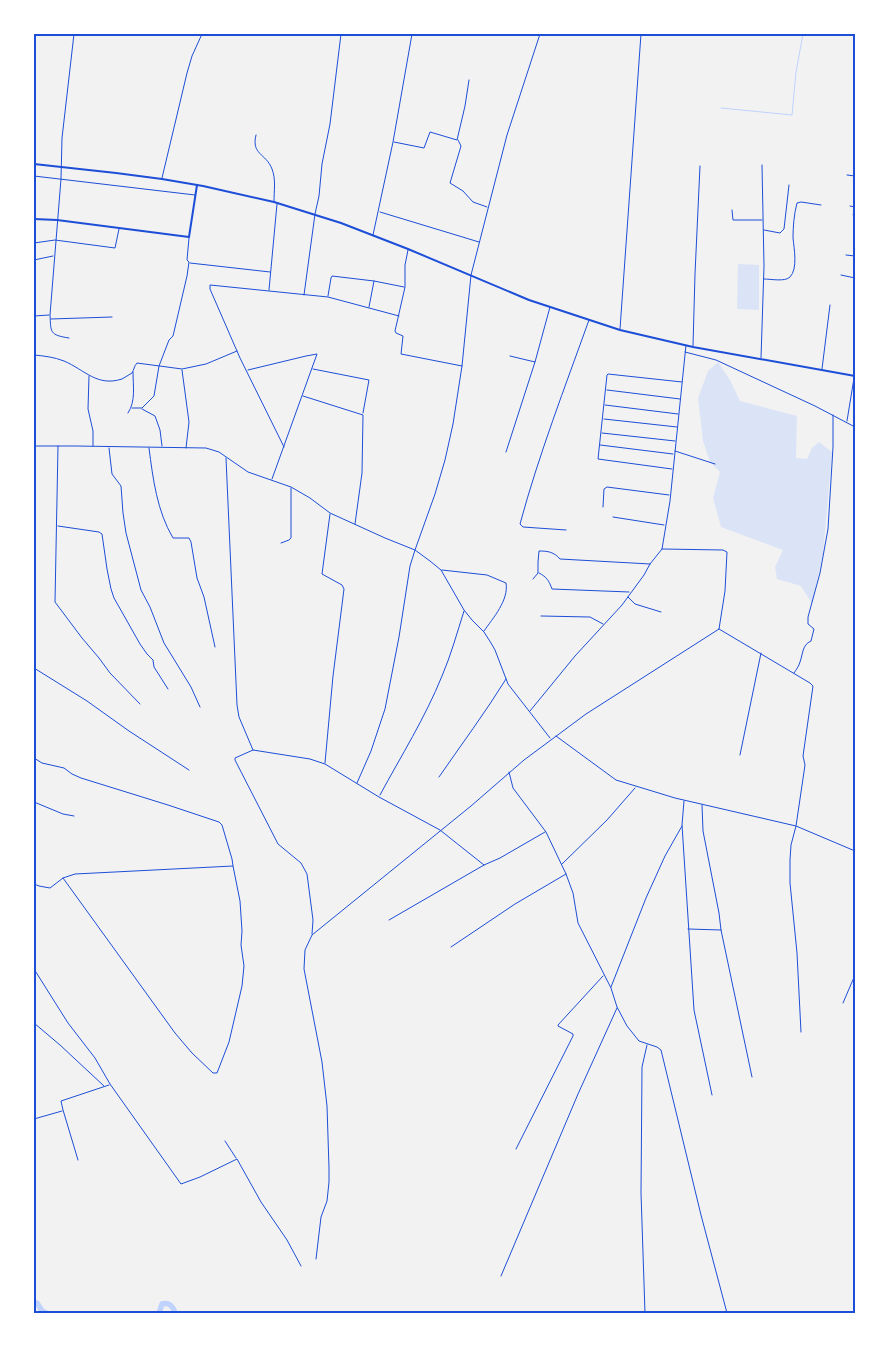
<svg xmlns="http://www.w3.org/2000/svg" width="889" height="1347" viewBox="0 0 889 1347" font-family="'Work Sans',sans-serif">
	<style>
		.green { fill: #dbe4f7 }
		.lines { fill: none; stroke-linecap: round; stroke-linejoin: round }
		.stream { stroke: #bfd3fe; stroke-width: 1 }
		.river { stroke: #bfd3fe; stroke-width: 5.5 }
		.minor { stroke: #1d4ed8; stroke-width: 1 }
		.tertiary { stroke: #1d4ed8; stroke-width: 2 }
		.primary { stroke: #1d4ed8; stroke-width: 2 }
		.neatline { fill: none; stroke: #1d4ed8; stroke-width: 2 }
	</style>
	<rect width="100%" height="100%" fill="#f2f2f2"/>
	<g class="green">
		<path d="M738,264L759,265V310L737,309Z"/>
		<path d="M718,362L730,380L740,401L797,416L796,458L807,459L812,448L819,442L832,452L823,554L812,604L801,586L777,579L775,567L783,550L721,527L713,498L720,472L710,462L703,441L698,398L708,371Z"/>
	</g>
	<g class="lines">
		<path class="stream" d="M721,108L792,115L796,72L803,34"/>
		<g class="river">
			<path d="M34,1302L37,1303L42,1311L46,1313"/>
			<path d="M159,1313L162,1304C169,1302 173,1306 175,1313"/>
		</g>
		<g class="minor">
			<path d="M256,135C251,155 266,153 272,169C276,179 274,191 274,201"/>
			<path d="M458,140L461,146L450,183L463,191L473,202L487,207"/>
			<path d="M394,142L424,148L430,132L457,140L465,106L469,80"/>
			<path d="M847,175L855,176"/>
			<path d="M34,176L195,195"/>
			<path d="M162,178L187,73L192,56L202,34"/>
			<path d="M850,206L855,207"/>
			<path d="M732,210L733,220H762"/>
			<path d="M380,212L479,242"/>
			<path d="M853,215L855,216"/>
			<path d="M764,230L780,233L784,229L789,185"/>
			<path d="M373,235L393,142L412,34"/>
			<path d="M34,243L55,240L115,248L119,229"/>
			<path d="M408,250L405,265V287L395,331L396,333L403,336L401,354L462,366"/>
			<path d="M846,255L855,256"/>
			<path d="M34,260L53,256"/>
			<path d="M190,263L270,272"/>
			<path d="M841,275L855,278"/>
			<path d="M764,279C771,279 785,282 790,277C798,269 794,248 793,238C793,227 794,214 797,203L801,202L821,205"/>
			<path d="M269,290L277,204"/>
			<path d="M304,295L315,214L319,196L322,164L330,124L341,34"/>
			<path d="M328,296L331,278L332,276L374,281L404,287"/>
			<path d="M369,307L374,281"/>
			<path d="M34,316L49,315"/>
			<path d="M51,319L112,317"/>
			<path d="M620,329L641,34"/>
			<path d="M69,338C49,335 51,332 50,315L61,179L62,138L74,34"/>
			<path d="M693,346L695,274L700,166"/>
			<path d="M685,352L716,360L815,406L855,427"/>
			<path d="M34,355C44,356 54,357 64,361C85,370 97,387 122,379C125,377 129,375 132,373C134,370 134,366 137,363L182,369L206,364L237,351"/>
			<path d="M510,356L535,362L550,307"/>
			<path d="M761,358L764,266L762,165"/>
			<path d="M313,369L369,380L363,413"/>
			<path d="M822,369L830,305"/>
			<path d="M182,370L189,422L186,448"/>
			<path d="M248,370L306,356L317,354L272,479"/>
			<path d="M89,376L88,409L93,431V446"/>
			<path d="M607,390L680,399"/>
			<path d="M303,396L363,415L362,473L355,524"/>
			<path d="M605,405L678,414"/>
			<path d="M132,408H142L154,396L159,366L169,340L173,336L187,276L189,262L187,260L189,238"/>
			<path d="M142,409L155,416L160,430L162,446"/>
			<path d="M128,413C136,401 133,386 133,372"/>
			<path d="M604,419L677,427"/>
			<path d="M847,421L855,372"/>
			<path d="M602,433L675,441"/>
			<path d="M600,445L673,454"/>
			<path d="M34,446H76L206,448L219,452L248,472L291,487L310,498L330,513L385,538L415,550L430,561L441,570L464,610L472,620L484,632L491,643L495,650L508,684L550,738"/>
			<path d="M58,446L55,602L82,638L99,658L110,673L140,704"/>
			<path d="M284,447L240,358L210,289V285L328,297L399,316"/>
			<path d="M109,448L112,474L121,486L123,513L126,533L141,590L150,607L164,643L191,687L200,707"/>
			<path d="M149,448C153,479 157,511 173,538H189L191,542L197,578L204,597L215,647"/>
			<path d="M675,451L715,464"/>
			<path d="M506,452L535,362"/>
			<path d="M226,458L237,705L239,717L253,750"/>
			<path d="M672,469L598,459L607,375L608,374L682,382"/>
			<path d="M603,507L604,489L607,487L669,495"/>
			<path d="M613,517L664,525"/>
			<path d="M58,526L99,532L102,534L107,569L111,589L114,598L140,644L147,654L153,660L154,667L168,689"/>
			<path d="M566,530L523,527L520,524C539,454 565,387 589,320"/>
			<path d="M281,543L289,540L291,538V488"/>
			<path d="M442,570L487,575L506,583C509,600 493,618 484,631"/>
			<path d="M539,573C547,577 549,581 552,589L629,592"/>
			<path d="M533,579L538,573V562L539,551C548,551 554,552 560,559L650,564"/>
			<path d="M628,597L635,604L661,612"/>
			<path d="M541,616L590,617L603,624"/>
			<path d="M719,629L810,683L813,686L803,756L805,765L796,826L791,845L790,860V883L797,953L801,1032"/>
			<path d="M34,668L87,701L129,731L189,770"/>
			<path d="M794,673C796,670 799,666 800,662C803,654 802,645 811,641L814,629L808,624V617L820,573L828,529L833,447V415"/>
			<path d="M530,711L575,656L622,605L644,575L650,564L662,549L670,501L686,345"/>
			<path d="M556,736L616,780L675,798L796,826L855,851"/>
			<path d="M740,755L761,653"/>
			<path d="M34,758L42,763L64,768L72,774L81,778L168,805L219,822L222,825L232,859L233,866"/>
			<path d="M325,763L333,676L344,589L342,585L322,574L330,514"/>
			<path d="M509,772L513,788L546,832L566,874L573,893L578,923L611,988L617,1007L627,1026L639,1041L657,1047L661,1050L701,1215L727,1313"/>
			<path d="M439,777C461,745 485,713 506,679"/>
			<path d="M357,783L371,751L385,709L399,637L410,566L415,550L435,494L445,460L453,424L462,366L471,275L507,135L540,34"/>
			<path d="M380,795C401,756 425,718 442,676C451,655 457,633 464,611"/>
			<path d="M684,801L682,825L694,1010L712,1095"/>
			<path d="M34,802L63,814L74,816"/>
			<path d="M702,805L703,831L719,913L721,930L752,1077"/>
			<path d="M562,864L607,820L635,788"/>
			<path d="M34,884L39,886L50,888L63,878L75,874L233,866L240,901L242,931L241,945L244,966L242,986L229,1042L217,1073H213L192,1053L175,1033L63,878"/>
			<path d="M389,920L484,865L500,858L545,832"/>
			<path d="M688,929L721,930"/>
			<path d="M312,934L313,920L307,874L301,863L278,844L235,760V758L253,750L310,759L325,764L379,797L440,830L484,865"/>
			<path d="M451,947L515,904L566,874"/>
			<path d="M34,969L68,1023L95,1058L110,1084L181,1184L200,1177L237,1159L261,1202L287,1240L301,1266"/>
			<path d="M611,987L646,898L665,856L682,826"/>
			<path d="M843,1003L855,975"/>
			<path d="M34,1023L60,1045L104,1086"/>
			<path d="M34,1119L62,1111"/>
			<path d="M225,1141L236,1158"/>
			<path d="M516,1149L573,1036V1034L558,1026V1025L603,976"/>
			<path d="M78,1160L63,1110L61,1101L109,1085"/>
			<path d="M316,1259L321,1217L327,1201L329,1182V1168L327,1106L322,1062L304,969L305,950L312,935L471,806L524,760L586,714L719,629L725,591L727,552L723,550L662,549"/>
			<path d="M501,1276L578,1094L617,1008"/>
			<path d="M645,1313L641,1193L642,1067L647,1045"/>
		</g>
		<path class="tertiary" d="M34,219L57,220L189,237L197,185"/>
		<path class="primary" d="M34,164L116,173L162,179L203,186L274,202L341,223L408,249L529,300L620,330L693,347L855,376"/>
	</g>
	<rect width="889" height="1347" fill="none" stroke="#ffffff" stroke-width="70"/>
	<rect x="35" y="35" width="819" height="1277" class="neatline"/>
</svg>
